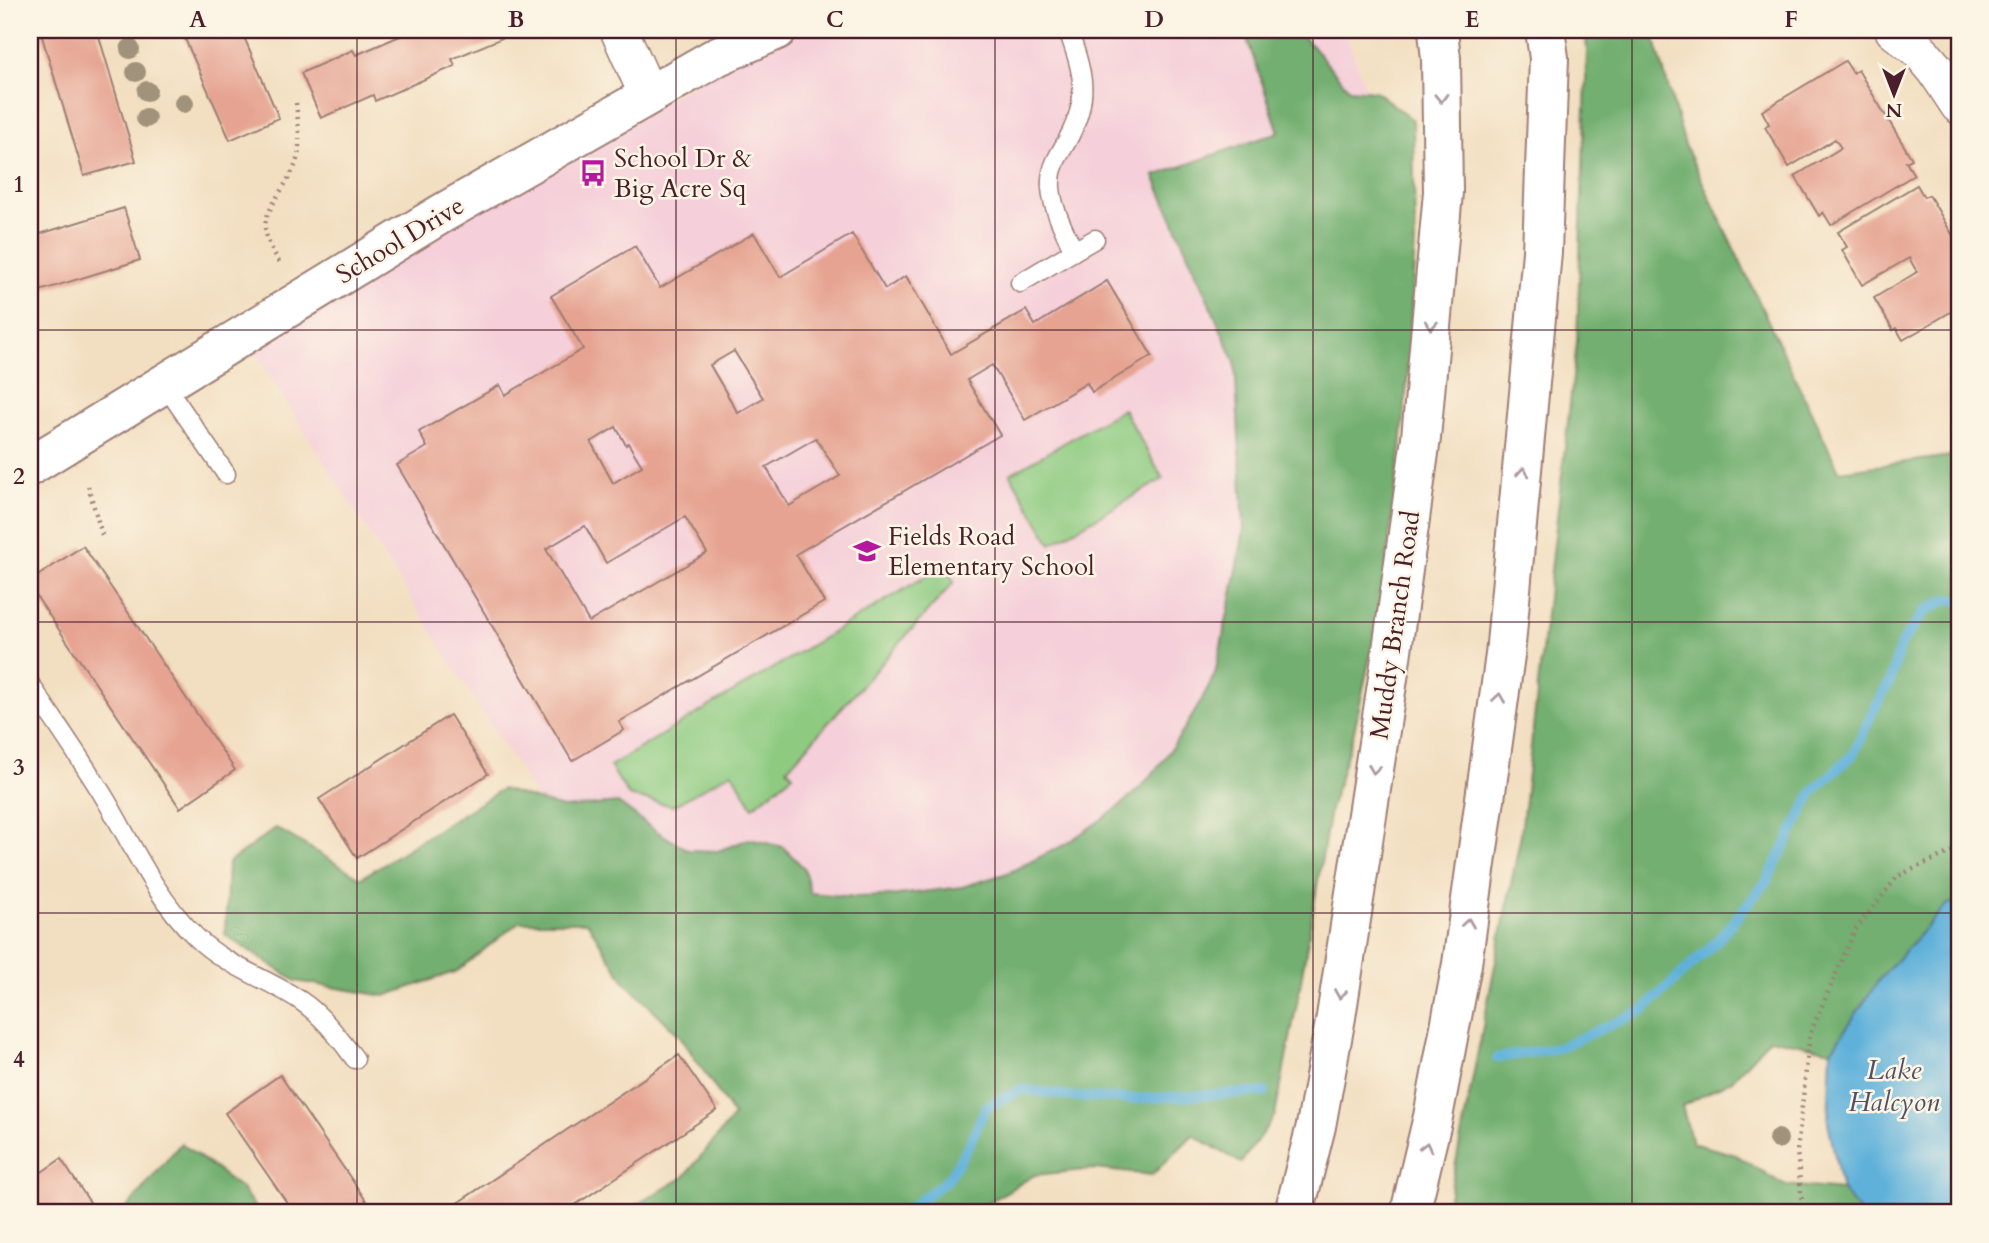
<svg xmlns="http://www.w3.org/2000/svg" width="1989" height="1243" viewBox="0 0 1989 1243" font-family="Cardo,serif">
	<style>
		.built { fill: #f5cfd9 }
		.green { fill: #8ecb81; stroke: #6c7556; stroke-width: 2 }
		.forest { fill: #72af6f; stroke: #5e674d; stroke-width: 2 }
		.water { fill: #5fb1da; stroke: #546882; stroke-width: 2 }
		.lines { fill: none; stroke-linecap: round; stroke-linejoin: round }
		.stream { stroke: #5fb1da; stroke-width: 10 }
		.building { fill: #e6a391; fill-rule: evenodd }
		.lane-casing { stroke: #9e7e76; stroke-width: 21 }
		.street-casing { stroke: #9e7e76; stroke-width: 40 }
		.secondary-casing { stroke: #9e7e76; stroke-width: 42 }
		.path { stroke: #9e7e76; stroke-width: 4.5; stroke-dasharray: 2 5; stroke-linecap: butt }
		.lane { stroke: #fff; stroke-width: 18 }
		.street { stroke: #fff; stroke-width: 37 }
		.secondary { stroke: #fff; stroke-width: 38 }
		.tree { fill: #a1927c }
		.oneway { stroke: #ae9aa0 }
		.grid { fill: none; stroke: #4a1f2b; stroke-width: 2; stroke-opacity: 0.55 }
		.labels { text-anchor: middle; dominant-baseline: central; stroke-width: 5; stroke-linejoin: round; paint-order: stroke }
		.poi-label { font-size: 26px; fill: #4a1f2b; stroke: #fcf5e5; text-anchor: start }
		.street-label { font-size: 26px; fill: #4a1f2b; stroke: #fcf5e5 }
		.water-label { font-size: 28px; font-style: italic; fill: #515268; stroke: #fcf5e5 }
		.neatline { fill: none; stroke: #4a1f2b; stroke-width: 2.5 }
		.grid-label { font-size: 23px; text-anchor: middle; font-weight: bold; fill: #4a1f2b }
	</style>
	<rect width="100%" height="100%" fill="#fcf5e5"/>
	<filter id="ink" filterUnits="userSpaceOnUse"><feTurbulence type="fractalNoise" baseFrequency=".0143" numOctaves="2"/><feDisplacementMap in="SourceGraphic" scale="14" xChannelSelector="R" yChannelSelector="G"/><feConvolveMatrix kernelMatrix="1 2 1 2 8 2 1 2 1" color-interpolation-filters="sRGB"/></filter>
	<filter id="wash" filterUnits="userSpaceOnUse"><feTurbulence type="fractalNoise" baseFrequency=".00686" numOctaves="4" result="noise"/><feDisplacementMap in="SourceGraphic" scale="28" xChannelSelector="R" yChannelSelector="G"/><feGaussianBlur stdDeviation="1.57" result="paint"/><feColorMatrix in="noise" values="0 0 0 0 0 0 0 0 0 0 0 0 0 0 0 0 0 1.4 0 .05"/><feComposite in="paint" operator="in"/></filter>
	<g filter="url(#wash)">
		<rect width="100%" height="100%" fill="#f2dec0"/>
		<path class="built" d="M789,30H1345L1382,135L1331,763L741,1119L246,339Z"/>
		<g class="green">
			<path d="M1123,409L1163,479L1051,544L1010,474Z"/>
			<path d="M945,565L954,582L787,769L793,775L753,807L732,772L673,806L629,796L610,766Z"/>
		</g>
		<g class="forest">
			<path d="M1244,30H1294L1305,38L1349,89L1375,91L1413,120L1415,239L1409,361L1401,449L1380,611L1354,731L1330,810L1298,998L1275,1115L1241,1163L1193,1135L1152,1175L1094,1169L1035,1175L979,1208L977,1213H622L684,1177L734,1116L680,1036L626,983L587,922H519L457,971L385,996L296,981L225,935L228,863L276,828L361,878L502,789L563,808L618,803L653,829L688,850L718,851L749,839L783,847L804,868L810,893L855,897L890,896L962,887L1008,873L1066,844L1115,810L1142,786L1162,762L1183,731L1200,703L1215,674L1236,575L1244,529L1235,362L1154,176L1279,132Z"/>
			<path d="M1585,30H1652L1685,145L1839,471L1959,455V901L1946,905L1879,980L1831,1051L1770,1038L1731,1081L1682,1106L1692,1143L1736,1155L1784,1185L1842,1190L1861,1213H1446L1521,834L1577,342L1587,50Z"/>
			<path d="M181,1143L242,1189L259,1213H120L125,1210Z"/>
		</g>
		<path class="water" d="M1959,901V1213H1861L1842,1190L1828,1122L1831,1051L1879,980L1946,905Z"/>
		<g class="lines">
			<g class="stream">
				<path d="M1497,1058L1558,1048L1642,1011L1716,942L1767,881L1813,791L1853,755L1872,713L1890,681L1901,644L1925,611L1948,599L1959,601"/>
				<path d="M903,1213L947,1180L969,1145L986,1107L1022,1089L1075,1097L1133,1099L1265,1092"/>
			</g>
		</g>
		<g id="blocks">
			<g class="building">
				<path d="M40,30H97L136,161L84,176Z"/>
				<path d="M181,30H241L279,118L230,140Z"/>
				<path d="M410,30H521L452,59L455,66L375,101L373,95L321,118L301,73L353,50L356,55L407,33V31Z"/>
				<path d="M1845,61L1853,73L1858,70L1912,159L1906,162L1914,175L1831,225L1823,212L1819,216L1795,176L1841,148L1835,139L1789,167L1765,127L1769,124L1762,111Z"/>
				<path d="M1917,185L1924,197L1929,195L1959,246V307L1903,340L1896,328L1893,330L1874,298L1917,272L1909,258L1862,285L1842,250L1847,247L1838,232Z"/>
				<path d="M124,208L140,260L30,294V237Z"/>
				<path d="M754,233L780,277L852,234L885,289L906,276L951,354L1026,310L1035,325L1107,281L1152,356L1092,392L1087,383L1025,420L992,365L967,380L1000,435L796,554L824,602L619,722L624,730L572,761L397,465L427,447L419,432L500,385L505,395L583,349L551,296L635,246L660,288ZM734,351L763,398L738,413L710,365ZM616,427L626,445L628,443L642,466L613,483L591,442ZM816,438L840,476L789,506L766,467ZM685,517L707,553L589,622L546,549L585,526L606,563Z"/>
				<path d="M83,546L235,770L180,808L30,587V581Z"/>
				<path d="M450,715L488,774L357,858L319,799Z"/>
				<path d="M679,1055L717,1110L563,1213H458L453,1206Z"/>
				<path d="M280,1075L369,1205L356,1213H294L225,1113Z"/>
				<path d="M61,1159L97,1213H30V1180Z"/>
			</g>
		</g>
	</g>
	<g filter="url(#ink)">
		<use href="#blocks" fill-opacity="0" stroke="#9e7e76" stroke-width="2"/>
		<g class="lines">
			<defs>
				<g id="lane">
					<path d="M1068,30C1083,73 1091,96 1068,139C1061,152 1052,164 1051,179C1049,203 1064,230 1074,251L1095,239"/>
					<path d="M1020,283L1074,251"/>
					<path d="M165,385L226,474"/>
					<path d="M30,684C55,722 82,760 106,800C134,848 156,898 196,937C225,966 267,978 301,1001C323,1016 339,1038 355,1059"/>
				</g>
				<g id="street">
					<path d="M619,30L648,95"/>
					<path d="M1894,30L1919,50L1936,70L1959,105"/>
				</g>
				<g id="secondary">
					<path d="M30,466L441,214L718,56L777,30"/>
					<path d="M1294,1213L1316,1126L1336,1017L1390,665L1421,438L1443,192L1441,59L1438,30"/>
					<path d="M1410,1213L1433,1117L1462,964L1505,655L1542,252L1549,58L1545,30"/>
				</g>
			</defs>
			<use href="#lane" class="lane-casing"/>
			<use href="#street" class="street-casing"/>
			<use href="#secondary" class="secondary-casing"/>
			<g class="path">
				<path d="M279,262C273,251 266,240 265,227C264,211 290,181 296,163C302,145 298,123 296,103"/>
				<path d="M88,486L102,535"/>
				<path d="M1803,1213L1797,1151L1810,1034L1855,930L1898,876L1959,848"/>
			</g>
			<use href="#lane" class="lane"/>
			<use href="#street" class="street"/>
			<use href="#secondary" class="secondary"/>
		</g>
		<g class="tree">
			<circle cx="130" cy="49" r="10"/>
			<circle cx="136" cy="72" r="10"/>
			<circle cx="147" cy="91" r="10"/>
			<circle cx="184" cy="103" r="10"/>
			<circle cx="146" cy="118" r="10"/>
			<circle cx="1778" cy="1139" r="10"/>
		</g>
		<defs><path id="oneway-chevron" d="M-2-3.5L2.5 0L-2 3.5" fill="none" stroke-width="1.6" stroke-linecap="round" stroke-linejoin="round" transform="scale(1.75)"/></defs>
		<g class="oneway">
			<use href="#oneway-chevron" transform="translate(1441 98) rotate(89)"/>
			<use href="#oneway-chevron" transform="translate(1431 325) rotate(95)"/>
			<use href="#oneway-chevron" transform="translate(1523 472) rotate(-85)"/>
			<use href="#oneway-chevron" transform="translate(1499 698) rotate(-82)"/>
			<use href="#oneway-chevron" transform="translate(1374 769) rotate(99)"/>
			<use href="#oneway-chevron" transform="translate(1468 923) rotate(-82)"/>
			<use href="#oneway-chevron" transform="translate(1340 994) rotate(99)"/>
			<use href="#oneway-chevron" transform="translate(1426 1147) rotate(-76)"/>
		</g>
	</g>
	<path class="grid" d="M357,30V1213M676,30V1213M995,30V1213M1313,30V1213M1632,30V1213M30,330H1959M30,622H1959M30,913H1959"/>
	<defs>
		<symbol id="bus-bare" viewBox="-9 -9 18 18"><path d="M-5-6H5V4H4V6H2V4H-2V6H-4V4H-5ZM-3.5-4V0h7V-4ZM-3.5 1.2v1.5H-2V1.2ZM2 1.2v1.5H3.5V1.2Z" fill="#b5179e" stroke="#fcf5e5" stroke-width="2.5" paint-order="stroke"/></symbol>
		<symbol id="school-bare" viewBox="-9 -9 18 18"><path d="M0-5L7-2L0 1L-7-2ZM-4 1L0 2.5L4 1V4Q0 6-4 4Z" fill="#b5179e" stroke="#fcf5e5" stroke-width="2.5" paint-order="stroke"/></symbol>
	</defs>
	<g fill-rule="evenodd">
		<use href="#bus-bare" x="574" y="154" width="38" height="38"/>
		<use href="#school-bare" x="848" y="532" width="38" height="38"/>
	</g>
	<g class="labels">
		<g class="poi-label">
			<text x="614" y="158">School Dr &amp;<tspan x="614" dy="30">Big Acre Sq</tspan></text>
			<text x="888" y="536">Fields Road<tspan x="888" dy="30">Elementary School</tspan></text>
		</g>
		<g class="street-label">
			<text transform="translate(400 240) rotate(-31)">School Drive</text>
			<text transform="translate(1395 625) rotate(-82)">Muddy Branch Road</text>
		</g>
		<g class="water-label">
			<text x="1894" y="1070">Lake<tspan x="1894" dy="32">Halcyon</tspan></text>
		</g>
	</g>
	<rect width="1989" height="1243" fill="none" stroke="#fcf5e5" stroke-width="77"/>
	<g transform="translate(1894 94) rotate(180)" stroke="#fcf5e5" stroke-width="5" paint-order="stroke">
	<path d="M0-5L12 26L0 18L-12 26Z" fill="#4a1f2b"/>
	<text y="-10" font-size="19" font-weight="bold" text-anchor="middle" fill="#4a1f2b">N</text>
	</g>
	<rect x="38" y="38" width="1913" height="1166" class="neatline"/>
	<g class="grid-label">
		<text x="198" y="27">A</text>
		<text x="516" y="27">B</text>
		<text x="835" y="27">C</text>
		<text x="1154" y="27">D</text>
		<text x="1472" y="27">E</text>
		<text x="1791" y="27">F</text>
		<text x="19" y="192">1</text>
		<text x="19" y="484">2</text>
		<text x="19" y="775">3</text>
		<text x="19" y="1067">4</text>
	</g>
</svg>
